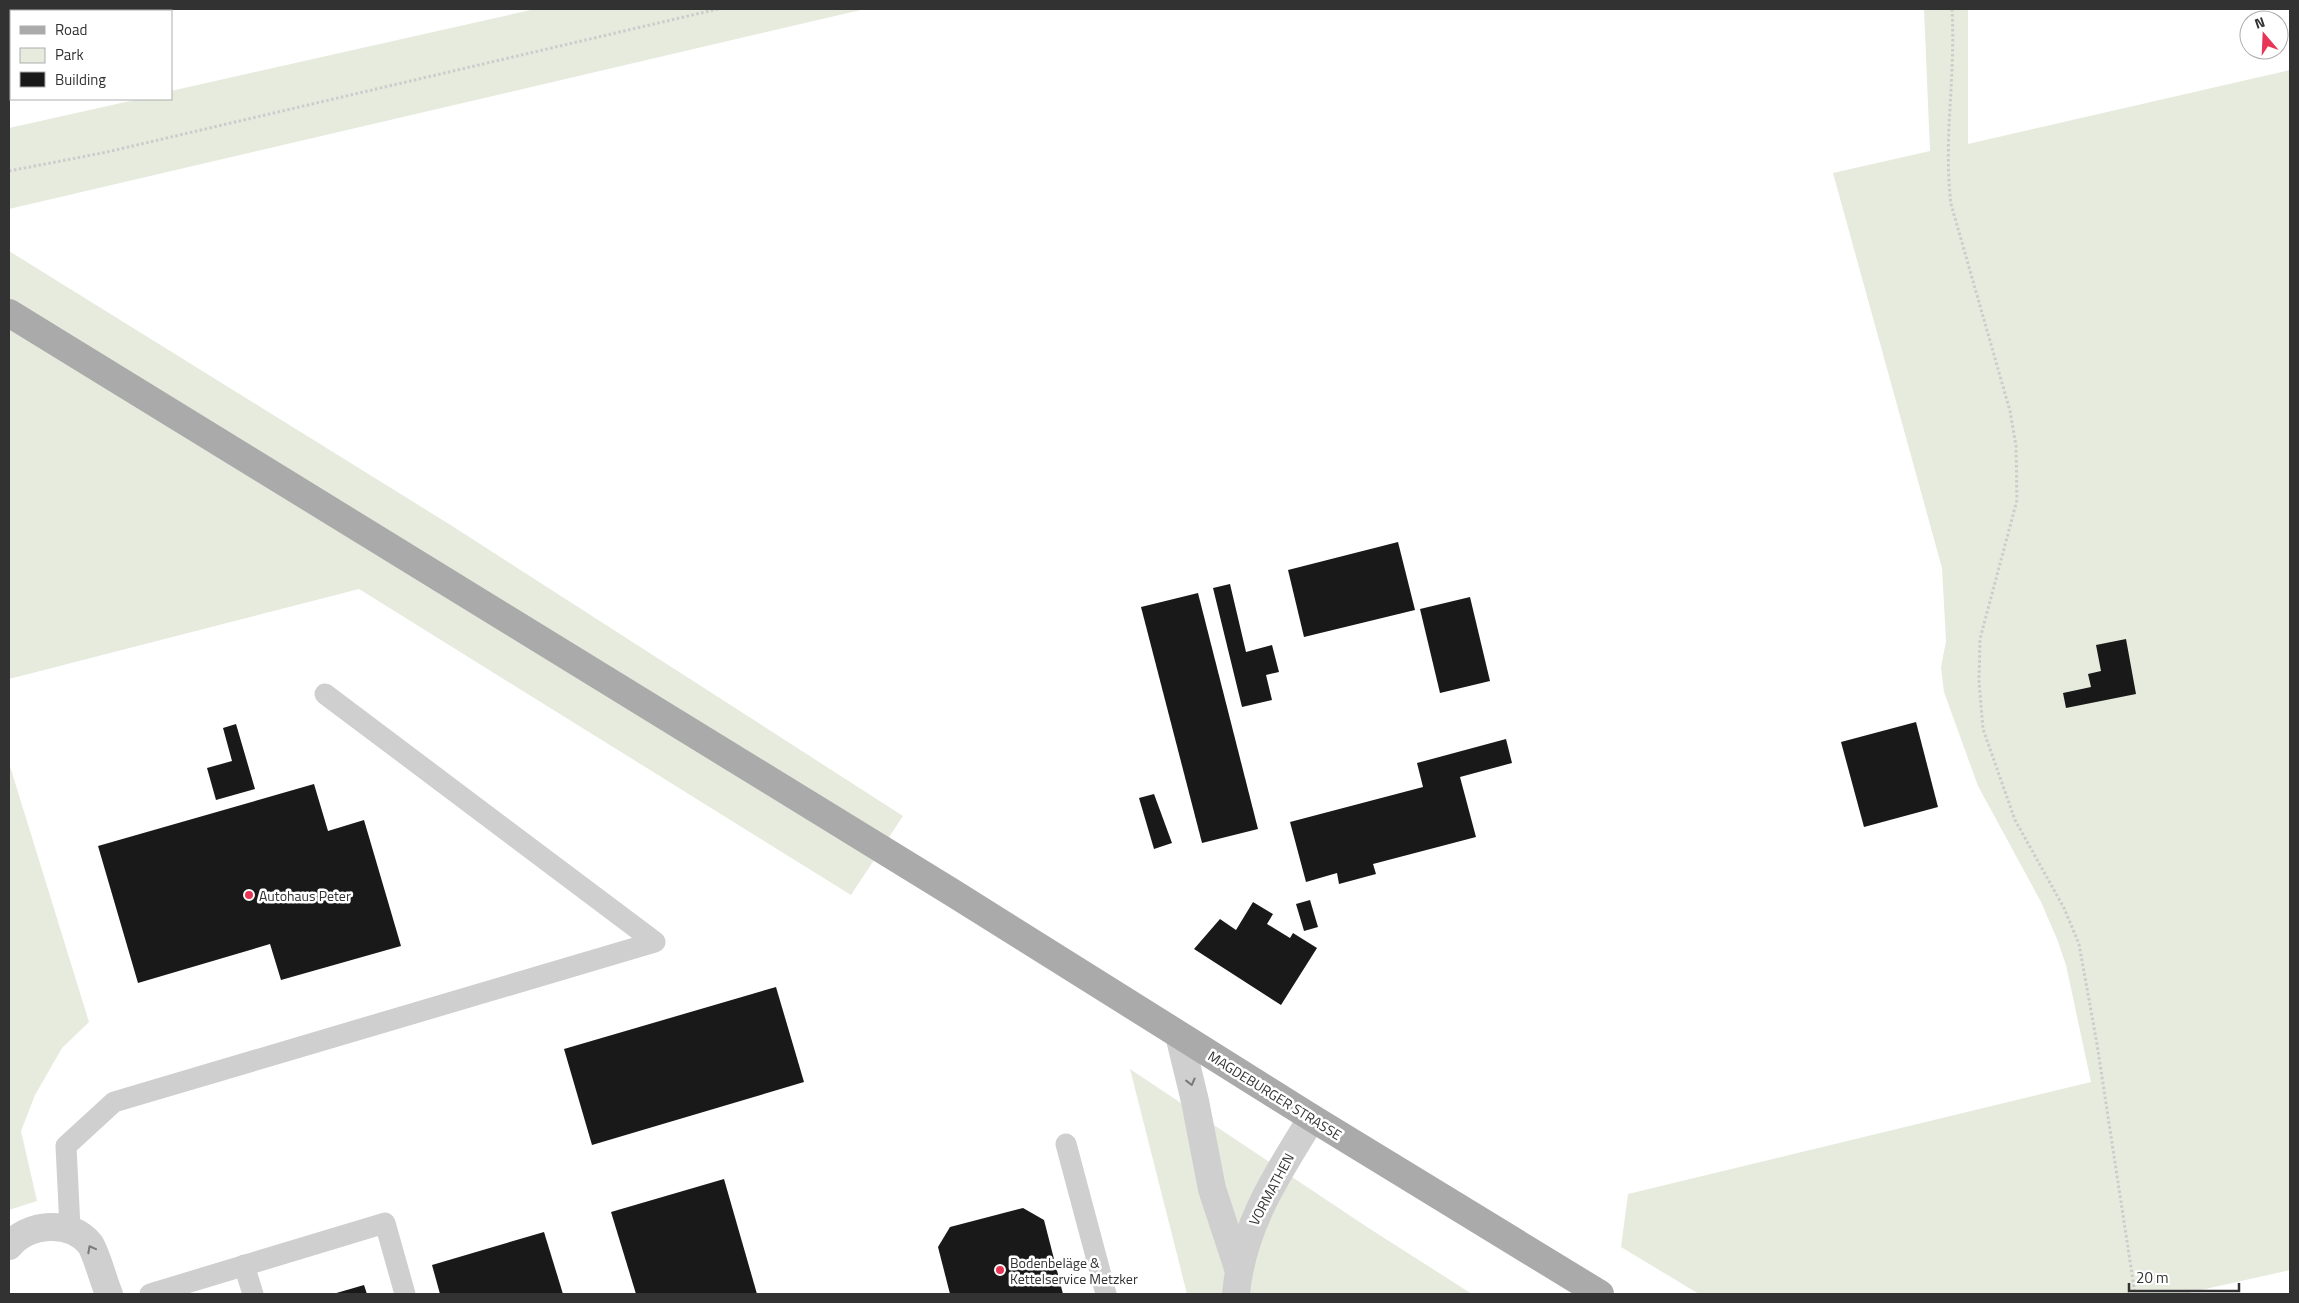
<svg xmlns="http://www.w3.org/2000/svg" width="2299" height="1303" viewBox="0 0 2299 1303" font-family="'Titillium Web',sans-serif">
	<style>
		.green { fill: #e6ebde }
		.building { fill: #191919 }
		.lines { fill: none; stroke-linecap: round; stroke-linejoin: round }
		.path { stroke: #ccc; stroke-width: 3; stroke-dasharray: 2.5 2.5; stroke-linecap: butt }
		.lane { stroke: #cfcfcf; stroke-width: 21 }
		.street { stroke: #cfcfcf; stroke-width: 28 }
		.primary { stroke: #aaa; stroke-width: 28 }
		.oneway { stroke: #797979 }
		.poi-dot { fill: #e73655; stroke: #fff; stroke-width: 2 }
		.labels { text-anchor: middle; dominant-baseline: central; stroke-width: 5; stroke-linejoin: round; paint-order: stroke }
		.poi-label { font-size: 14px; fill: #323232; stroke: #fff; text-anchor: start }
		.street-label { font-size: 14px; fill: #323232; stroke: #fff }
	</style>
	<rect width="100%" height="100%" fill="#fff"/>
	<g class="green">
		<path d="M535,9H865L9,209V128L139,99H171V91Z"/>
		<path d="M1924,9H1968V144L2290,70V1270L2183,1294H1699L1621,1247L1628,1194L2091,1082L2066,965L2057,939L2041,902L1978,786L1944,692L1941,667L1946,641L1942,568L1833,173L1930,151Z"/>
		<path d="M9,251L449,524L903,816L851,895L359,589L9,679Z"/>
		<path d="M9,763L89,1022L62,1048L35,1095L21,1131L37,1201L9,1210Z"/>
		<path d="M1130,1069L1367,1227L1472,1294H1187Z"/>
	</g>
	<g class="building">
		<path d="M1398,542L1415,610L1304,637L1288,570Z"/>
		<path d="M1230,584L1246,652L1272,645L1279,672L1266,675L1272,700L1242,707L1213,588Z"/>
		<path d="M1198,593L1258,829L1202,843L1141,607Z"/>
		<path d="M1470,597L1490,681L1440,693L1420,609Z"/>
		<path d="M2126,639L2136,694L2066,708L2063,693L2091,687L2088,674L2101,671L2096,645Z"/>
		<path d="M1916,722L1938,807L1864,827L1841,742Z"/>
		<path d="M236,724L255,789L216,800L207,768L232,761L223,728Z"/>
		<path d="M1506,739L1512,763L1460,777L1476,837L1373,864L1376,874L1339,884L1337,873L1306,882L1290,822L1423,787L1417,763Z"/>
		<path d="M314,784L328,831L364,820L401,946L281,980L270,944L138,983L98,846Z"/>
		<path d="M1154,794L1172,843L1154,849L1139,798Z"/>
		<path d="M1310,900L1318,927L1304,931L1296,904Z"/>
		<path d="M1253,902L1273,914L1267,924L1290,938L1293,933L1317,948L1281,1005L1194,949L1220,919L1236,930Z"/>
		<path d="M776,987L804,1082L592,1145L564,1049Z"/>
		<path d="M724,1179L757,1294H636L611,1212Z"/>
		<path d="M1023,1208L1044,1220L1063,1294H950L938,1247L950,1227Z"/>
		<path d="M544,1232L563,1294H440L432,1265Z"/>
		<path d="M364,1285L367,1294H333Z"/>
	</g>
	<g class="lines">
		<g class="path">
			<path d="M1952,9C1956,74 1943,140 1951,204L2010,411L2016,446L2017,500L1980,639L1979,681L1983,729L2015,820L2064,908L2079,944L2097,1044L2135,1294"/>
			<path d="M9,171L107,152L718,9"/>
		</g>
		<g class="lane">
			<path d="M1066,1144L1106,1294"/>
			<path d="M70,1228L66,1146L114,1102L655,942L325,694"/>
			<path d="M244,1265L253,1294"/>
			<path d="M150,1294L385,1223L405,1294"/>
		</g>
		<g class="street">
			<path d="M1179,1035L1195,1101L1212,1189L1238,1268"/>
			<path d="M9,1246C28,1223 70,1219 90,1244C96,1252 104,1283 109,1294"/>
			<path d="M1236,1294C1242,1227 1277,1174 1312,1118"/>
		</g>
		<path class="primary" d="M9,313L953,893L1312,1118L1600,1294"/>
	</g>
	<defs><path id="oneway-chevron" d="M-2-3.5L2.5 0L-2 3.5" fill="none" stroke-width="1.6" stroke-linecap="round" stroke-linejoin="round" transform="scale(1.25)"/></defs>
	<g class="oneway">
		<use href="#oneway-chevron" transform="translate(1191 1082) rotate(76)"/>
		<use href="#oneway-chevron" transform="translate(91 1249) rotate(-118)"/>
	</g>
	<g class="poi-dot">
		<circle cx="249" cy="895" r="5"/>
		<circle cx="1000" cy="1270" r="5"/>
	</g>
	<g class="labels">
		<g class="poi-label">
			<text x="259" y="895">Autohaus Peter</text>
			<text x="1010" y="1262">Bodenbeläge &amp;<tspan x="1010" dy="16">Kettelservice Metzker</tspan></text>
		</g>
		<g class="street-label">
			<text transform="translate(1275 1095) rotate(32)">MAGDEBURGER STRASSE</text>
			<text transform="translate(1271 1189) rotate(-62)">VORMATHEN</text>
		</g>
	</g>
	<rect width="2299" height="1303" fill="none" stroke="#323232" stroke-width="20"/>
	<rect x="10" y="10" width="162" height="90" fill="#ffffff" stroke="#adadad"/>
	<rect x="20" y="26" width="25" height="8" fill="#aaaaaa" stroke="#adadad"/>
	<text x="55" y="35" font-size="15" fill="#323232">Road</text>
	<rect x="20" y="48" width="25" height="15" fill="#e6ebde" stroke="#adadad"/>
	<text x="55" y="60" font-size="15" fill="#323232">Park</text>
	<rect x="20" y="72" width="25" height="15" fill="#191919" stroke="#adadad"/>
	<text x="55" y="85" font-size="15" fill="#323232">Building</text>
	<g transform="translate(2264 35) rotate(341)"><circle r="24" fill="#ffffff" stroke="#adadad"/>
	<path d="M0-4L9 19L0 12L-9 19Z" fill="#e73655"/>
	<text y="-8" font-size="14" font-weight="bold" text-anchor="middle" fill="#323232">N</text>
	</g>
	<path d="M2129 1283v8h110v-8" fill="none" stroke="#323232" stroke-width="2.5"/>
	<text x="2136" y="1283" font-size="15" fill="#323232" stroke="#ffffff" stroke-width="4" paint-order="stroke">20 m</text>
</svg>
